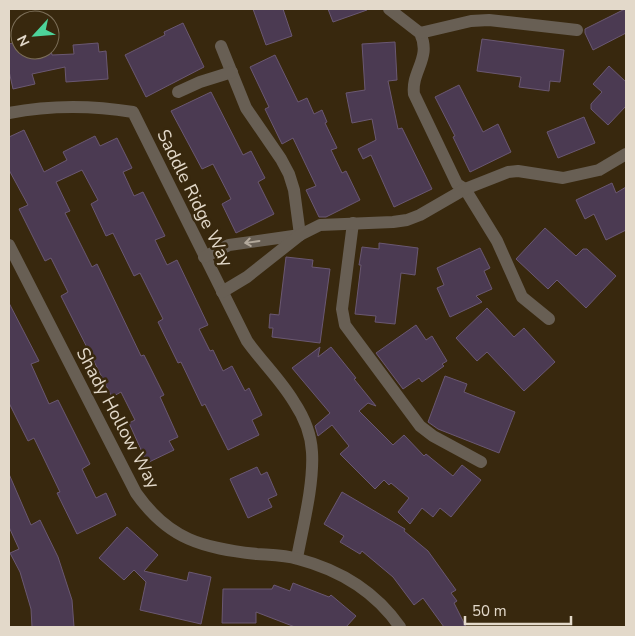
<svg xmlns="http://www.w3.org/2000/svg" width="635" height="636" viewBox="0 0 635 636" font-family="'Nunito Sans',sans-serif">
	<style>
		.building { fill: #4b3a52; stroke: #6a5872 }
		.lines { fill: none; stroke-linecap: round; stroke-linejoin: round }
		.minor { stroke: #685f54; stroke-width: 12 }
		.oneway { stroke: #b2a89b }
		.labels { text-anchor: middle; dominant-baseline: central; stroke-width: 5; stroke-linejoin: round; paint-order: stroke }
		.street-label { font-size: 18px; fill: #e3d9ca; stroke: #38280e }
	</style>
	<rect width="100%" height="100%" fill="#38280e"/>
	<g class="building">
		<path d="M253,9H283L292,36L266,45Z"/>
		<path d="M328,9H366L367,10L333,22Z"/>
		<path d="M625,9H626V33L593,50L585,33V29Z"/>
		<path d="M183,23L204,67L146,97L125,55L165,35L164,32Z"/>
		<path d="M482,39L564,50L560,82L550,81L549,91L519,87L521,77L477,71Z"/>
		<path d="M20,41V50H51L52,55L74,54L73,45L98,43L99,52L106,51L108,79L66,82L65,67L32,74L35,84L13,89L9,71V44Z"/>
		<path d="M395,42L397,80L388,81L398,129L402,128L432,189L394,207L371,155L363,159L358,149L376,140L372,119L352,123L346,93L365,90L362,44Z"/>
		<path d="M275,55L298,102L307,98L314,114L322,110L327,122L325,123L337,148L331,150L342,173L346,171L360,200L326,217H319L306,190L316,186L293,138L282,144L265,109L269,107L250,67Z"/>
		<path d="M609,66L626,82V106L608,125L591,109V104L602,92L593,84Z"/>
		<path d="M459,85L483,132L498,124L511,152L470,172L453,137L455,136L435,97Z"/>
		<path d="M211,92L243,155L251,151L265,178L258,182L274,214L236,233L222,204L231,199L213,164L202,169L171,111Z"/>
		<path d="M584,117L595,143L558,158L547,132Z"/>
		<path d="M24,130L44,172L67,160L63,152L95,136L100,146L117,138L132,168L123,172L134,196L143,192L165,236L155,240L167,265L177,260L208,325L199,329L210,351L213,350L223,371L232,366L245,391L249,388L262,415L252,420L259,435L228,450L205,404L202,406L181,362L178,363L158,322L163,319L140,273L134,276L113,233L106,236L91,204L98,200L82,170L56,182L70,211L65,213L92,267L97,264L141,356L144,355L164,395L160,397L178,437L169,441L174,450L147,463L129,423L135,420L121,392L112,397L61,296L68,292L51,258L45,261L19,209L28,205L9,170V137Z"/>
		<path d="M612,183L616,193L626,187V230L606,240L594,214L585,219L576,200Z"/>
		<path d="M545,228L576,256L583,249H587L616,276L586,308L557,280L548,289L516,259Z"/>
		<path d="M379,243L418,248L415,275L401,273L395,324L375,322L376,316L355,314L361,265H359L362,247L379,249Z"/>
		<path d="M480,248L490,268L484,271L492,289L476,296L482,302L450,317L437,288L444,285L437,268Z"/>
		<path d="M286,257L313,260L312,267L330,269L320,343L272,337L273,328H269L270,314L279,315Z"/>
		<path d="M9,303L39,361L31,364L49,404L58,400L90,464L82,469L96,498L106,493L116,515L77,534L57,493L60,492L34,438L28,441L9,403Z"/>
		<path d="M487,308L514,337L524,328L555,362L524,391L487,352L477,361L456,338Z"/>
		<path d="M416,325L426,340L432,336L447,361L442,364L444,366L422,382L419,378L403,389L376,353Z"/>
		<path d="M320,347L318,357L331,347L356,378L354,379L376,406L368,403L359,411L393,445L404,435L424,456L426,454L453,476L462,465L481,480L451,517L440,508L433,517L422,508L410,524L398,512L409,498L391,483L389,485L384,480L375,489L340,454L349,446L332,425L318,436L315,426L330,413L292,368Z"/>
		<path d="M445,376L467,384L464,392L515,412L499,453L438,429L428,422Z"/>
		<path d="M257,467L261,475L267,472L277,495L268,499L272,507L248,518L230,479Z"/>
		<path d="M9,474L31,525L40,520L58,557L72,600L74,627H32L31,609L20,572L10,553L19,549L9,527Z"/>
		<path d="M342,492L405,529L404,531L428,551L456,590L451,593L457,601L454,603L466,627H444L423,598L414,605L393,577L362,551L360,554L340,542L344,536L324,524Z"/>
		<path d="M127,527L158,555L144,571L187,581L189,572L211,577L201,624L140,610L146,582L134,570L124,580L99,558Z"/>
		<path d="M293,583L329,597L331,595L356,616L346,627H295L256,612V623H222L223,589H272L274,585L290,591Z"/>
	</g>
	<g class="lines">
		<g class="minor">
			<path d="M389,9L420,33C432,58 411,71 414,94L457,184L465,189L497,241L522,297L549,319"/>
			<path d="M420,33L471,21L489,20L577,30"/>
			<path d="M221,46L246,108L281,159L289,174L294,190L300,235"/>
			<path d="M178,92L200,82L232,72"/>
			<path d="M9,113C50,105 91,105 133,112L247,341C262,362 281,380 294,402C304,417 311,434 312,452C314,484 303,526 297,558"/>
			<path d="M353,223L342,309L345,325L420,426L433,436L481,462"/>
			<path d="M9,245L136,493C169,540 203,548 257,554C270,555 285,555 298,559C340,570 375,591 400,627"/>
			<path d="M204,257L229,245L300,235"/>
			<path d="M222,292L247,277L300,235L320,225L393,222L407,220L420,215L465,189L508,172L518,171L563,178L599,170L626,154"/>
		</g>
	</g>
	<defs><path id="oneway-shaft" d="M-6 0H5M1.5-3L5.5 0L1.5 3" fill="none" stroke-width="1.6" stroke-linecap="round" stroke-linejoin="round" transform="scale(1.25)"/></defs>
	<use class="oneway" href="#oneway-shaft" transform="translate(252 242) rotate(172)"/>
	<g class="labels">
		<g class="street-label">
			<text transform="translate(195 198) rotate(64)">Saddle Ridge Way</text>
			<text transform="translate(118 418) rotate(62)">Shady Hollow Way</text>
		</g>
	</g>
	<rect width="635" height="636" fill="none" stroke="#e3d9ca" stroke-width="20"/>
	<g transform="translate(35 35) rotate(244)"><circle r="24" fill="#38280e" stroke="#7c6f59"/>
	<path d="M0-4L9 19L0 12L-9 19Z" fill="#4dd39a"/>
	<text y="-8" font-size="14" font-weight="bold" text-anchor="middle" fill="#e3d9ca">N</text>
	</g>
	<path d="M465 616v8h106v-8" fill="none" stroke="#e3d9ca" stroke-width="2.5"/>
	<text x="472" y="616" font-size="15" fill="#e3d9ca" stroke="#38280e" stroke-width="4" paint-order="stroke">50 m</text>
</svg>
